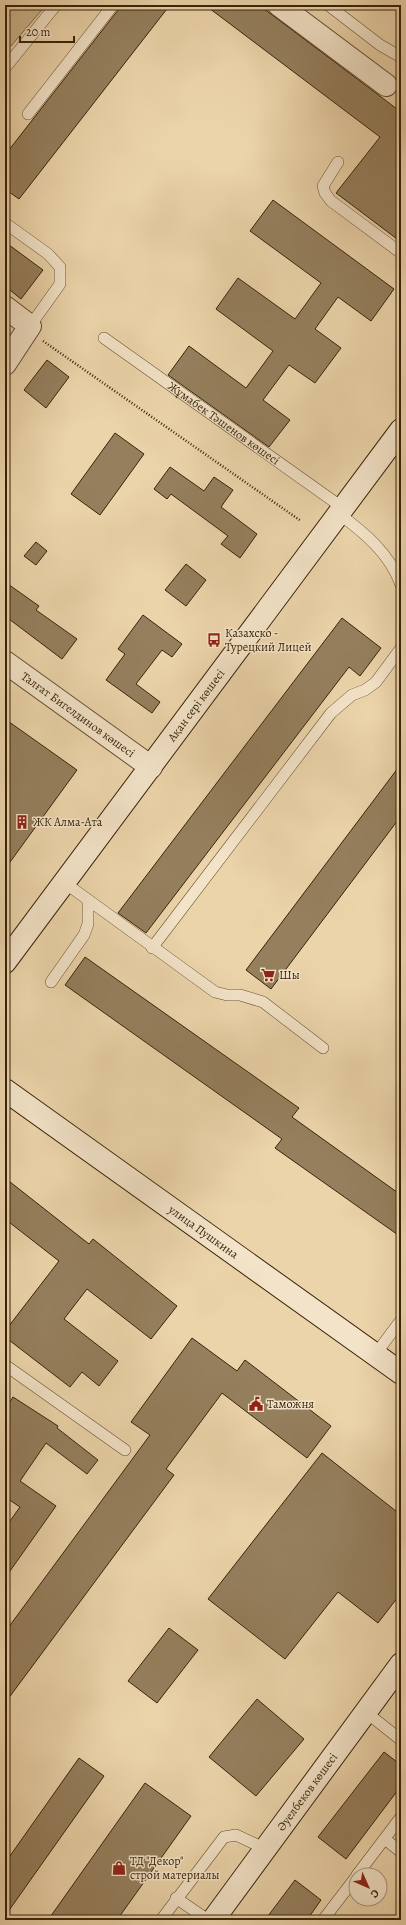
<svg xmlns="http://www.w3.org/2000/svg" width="406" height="1925" viewBox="0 0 406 1925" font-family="Alegreya,serif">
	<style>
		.green { fill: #cdb68f; stroke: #826c4c }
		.building { fill: #957f5d; stroke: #37230a }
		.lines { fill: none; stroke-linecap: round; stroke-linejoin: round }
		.lane-casing { stroke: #644f32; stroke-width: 12 }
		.street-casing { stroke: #644f32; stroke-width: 24 }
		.secondary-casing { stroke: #37230a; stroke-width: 24 }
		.path { stroke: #37230a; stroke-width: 2.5; stroke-dasharray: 1 2; stroke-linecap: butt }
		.lane { stroke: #f3e3c8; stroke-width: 11 }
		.street { stroke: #f3e3c8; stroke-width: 22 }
		.secondary { stroke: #f3e3c8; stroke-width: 22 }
		.labels { text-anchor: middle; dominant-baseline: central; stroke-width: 3; stroke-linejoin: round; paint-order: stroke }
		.street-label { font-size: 12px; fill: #37230a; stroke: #f3e3c8 }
		.poi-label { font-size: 12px; fill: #37230a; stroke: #f3e3c8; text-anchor: start }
	</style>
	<rect width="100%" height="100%" fill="#ecd4aa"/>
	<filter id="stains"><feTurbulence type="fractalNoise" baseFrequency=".005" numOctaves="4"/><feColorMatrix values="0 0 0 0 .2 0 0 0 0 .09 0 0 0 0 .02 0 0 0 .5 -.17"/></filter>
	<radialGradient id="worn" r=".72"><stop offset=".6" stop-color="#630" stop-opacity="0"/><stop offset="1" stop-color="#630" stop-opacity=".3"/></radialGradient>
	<path class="green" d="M5,5H46L11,46L5,41Z"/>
	<g class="building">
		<path d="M122,5H170L19,199L5,189V155Z"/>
		<path d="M205,5H259L401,112V242L336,193L380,137Z"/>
		<path d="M273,200L394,289L371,321L338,297L315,329L341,348L315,383L289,365L263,400L290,420L269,447L168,375L189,346L246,388L273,351L216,309L238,278L295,319L321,283L250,231Z"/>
		<path d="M5,242L43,270L21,299L5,286Z"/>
		<path d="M47,360L69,377L46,408L24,390Z"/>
		<path d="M115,433L144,454L100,515L71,494Z"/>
		<path d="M170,467L204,491L214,477L233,490L221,507L257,534L240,558L221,544L228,536L171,494L167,499L154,489Z"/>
		<path d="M36,542L47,551L36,565L24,556Z"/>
		<path d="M186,564L206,580L186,606L165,590Z"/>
		<path d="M5,582L39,606L36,610L77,639L62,659L5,616Z"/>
		<path d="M143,615L182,644L172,657L162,650L136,684L160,702L152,713L106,680L125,654L118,649Z"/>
		<path d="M342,618L381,648L360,676L349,667L146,933L118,913Z"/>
		<path d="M5,719L77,770L5,869Z"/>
		<path d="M401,764V816L271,989L246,970Z"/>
		<path d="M85,957L299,1108L292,1117L401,1195V1237L275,1148L282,1139L65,985Z"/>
		<path d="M5,1178L89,1244L93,1239L177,1306L151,1339L87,1289L64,1319L118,1361L99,1386L82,1372L70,1387L5,1337V1331L59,1261L5,1219Z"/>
		<path d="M192,1338L237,1371L245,1360L331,1426L307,1458L222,1393L166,1469L174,1475L5,1703V1632L150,1435L131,1422Z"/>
		<path d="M13,1397L58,1426L57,1428L98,1460L87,1474L46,1443L20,1481L56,1506L5,1578V1528L20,1507L8,1499L5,1504V1409Z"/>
		<path d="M322,1453L401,1515V1593L378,1623L338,1592L285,1659L208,1599Z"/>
		<path d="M169,1628L198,1650L157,1703L128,1681Z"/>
		<path d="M257,1699L304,1739L256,1796L209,1757Z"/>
		<path d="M384,1752L401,1765V1786L346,1859L318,1837Z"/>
		<path d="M79,1758L104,1776L5,1916V1863Z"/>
		<path d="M145,1783L191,1816L117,1920H48Z"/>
		<path d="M295,1880L321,1900L307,1920H265Z"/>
	</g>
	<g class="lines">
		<defs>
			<g id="lane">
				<path d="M328,5L380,45L401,57"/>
				<path d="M5,68L56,5"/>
				<path d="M28,114L113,5"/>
				<path d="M338,162L323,186L325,193L331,201L401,253"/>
				<path d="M5,223L48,254L60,267V284L30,326"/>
				<path id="s1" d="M104,338L343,508"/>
				<path d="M339,514C365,533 390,554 401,585"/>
				<path d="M65,883L215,992L227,995H240L263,1002L323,1048"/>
				<path d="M152,948L331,713L352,695L365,690L376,682L401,648"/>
				<path d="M51,982L84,935L88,924V900"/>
				<path d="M375,1355L401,1320"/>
				<path d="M5,1365L125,1450"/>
				<path d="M367,1713L401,1740"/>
				<path d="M385,1839L401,1852"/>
				<path d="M357,1875L401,1817"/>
				<path d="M176,1898L208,1920"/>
				<path d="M161,1920L224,1837L236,1835L266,1849"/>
				<path d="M323,1920L356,1877"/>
			</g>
			<g id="street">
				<path d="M279,5L386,85"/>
				<path d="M5,307L30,326L5,364"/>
				<path id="s2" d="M5,662L151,767"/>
			</g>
			<g id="secondary">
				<path id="s3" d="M5,962L401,430"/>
				<path id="s4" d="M5,1090L401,1373"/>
				<path id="s5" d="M213,1920L401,1664"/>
			</g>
		</defs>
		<use href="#lane" class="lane-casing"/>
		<use href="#street" class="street-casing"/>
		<use href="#secondary" class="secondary-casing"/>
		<path class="path" d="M43,341L301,521"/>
		<use href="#lane" class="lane"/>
		<use href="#street" class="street"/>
		<use href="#secondary" class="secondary"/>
	</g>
	<defs>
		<symbol id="bus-bare" viewBox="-9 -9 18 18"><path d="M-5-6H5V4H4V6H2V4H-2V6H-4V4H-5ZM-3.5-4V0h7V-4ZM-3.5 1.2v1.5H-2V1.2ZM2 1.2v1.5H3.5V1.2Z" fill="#8f2418" stroke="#f3e3c8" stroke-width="2.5" paint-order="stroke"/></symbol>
		<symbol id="building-bare" viewBox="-9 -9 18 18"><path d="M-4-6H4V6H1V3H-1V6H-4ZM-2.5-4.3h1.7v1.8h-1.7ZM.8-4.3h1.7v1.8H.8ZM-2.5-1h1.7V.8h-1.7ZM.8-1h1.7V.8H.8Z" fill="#8f2418" stroke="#f3e3c8" stroke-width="2.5" paint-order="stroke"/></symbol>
		<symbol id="supermarket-bare" viewBox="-9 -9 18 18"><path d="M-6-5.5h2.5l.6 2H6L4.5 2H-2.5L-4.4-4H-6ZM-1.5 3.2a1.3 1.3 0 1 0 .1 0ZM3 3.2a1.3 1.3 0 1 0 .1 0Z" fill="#8f2418" stroke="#f3e3c8" stroke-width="2.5" paint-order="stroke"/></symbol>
		<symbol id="civic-bare" viewBox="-9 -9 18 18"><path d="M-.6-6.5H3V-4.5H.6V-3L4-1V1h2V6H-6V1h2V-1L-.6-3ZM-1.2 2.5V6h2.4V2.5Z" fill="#8f2418" stroke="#f3e3c8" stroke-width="2.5" paint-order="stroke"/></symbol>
		<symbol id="shop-bare" viewBox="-9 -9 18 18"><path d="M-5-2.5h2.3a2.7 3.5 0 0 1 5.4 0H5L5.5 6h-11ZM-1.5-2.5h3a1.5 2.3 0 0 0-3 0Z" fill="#8f2418" stroke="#f3e3c8" stroke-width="2.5" paint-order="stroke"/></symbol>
	</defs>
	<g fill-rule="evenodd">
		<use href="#bus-bare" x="204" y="630" width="20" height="20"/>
		<use href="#building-bare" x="12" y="812" width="20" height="20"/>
		<use href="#supermarket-bare" x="258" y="965" width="20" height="20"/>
		<use href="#civic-bare" x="246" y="1394" width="20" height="20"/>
		<use href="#shop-bare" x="109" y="1858" width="20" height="20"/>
	</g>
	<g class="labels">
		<g class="street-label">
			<text stroke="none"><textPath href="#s1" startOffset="147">Жұмабек Тәшенов көшесі</textPath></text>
			<text stroke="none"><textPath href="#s3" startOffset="320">Ақан сері көшесі</textPath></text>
			<text stroke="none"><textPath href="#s2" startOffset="90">Талғат Бигелдинов көшесі</textPath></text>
			<text stroke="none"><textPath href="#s4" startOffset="244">улица Пушкина</textPath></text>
			<text stroke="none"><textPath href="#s5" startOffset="159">Әуелбеков көшесі</textPath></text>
		</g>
		<g class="poi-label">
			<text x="225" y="633">Казахско -<tspan x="225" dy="14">Турецкий Лицей</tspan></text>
			<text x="33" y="822">ЖК Алма-Ата</text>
			<text x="279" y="975">Шы</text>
			<text x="267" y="1404">Таможня</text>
			<text x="130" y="1861">ТД "Декор"<tspan x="130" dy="14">строй материалы</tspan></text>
		</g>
	</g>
	<rect width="406" height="1925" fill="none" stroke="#ecd4aa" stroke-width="20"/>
	<rect x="6" y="6" width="394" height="1913" fill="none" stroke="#37230a" stroke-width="2"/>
	<rect x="10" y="10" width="386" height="1905" fill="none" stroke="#37230a"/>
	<g transform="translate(368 1887) rotate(135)"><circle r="19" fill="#f3e3c8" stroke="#a8967c"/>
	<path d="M0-3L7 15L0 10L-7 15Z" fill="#8f2418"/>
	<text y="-6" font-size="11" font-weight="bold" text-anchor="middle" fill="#37230a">С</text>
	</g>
	<path d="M20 36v6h54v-6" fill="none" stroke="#37230a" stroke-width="2"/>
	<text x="26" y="36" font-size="12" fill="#37230a" stroke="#f3e3c8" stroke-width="3" paint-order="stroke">20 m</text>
	<rect width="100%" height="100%" filter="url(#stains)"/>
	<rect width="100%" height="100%" fill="url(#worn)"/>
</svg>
